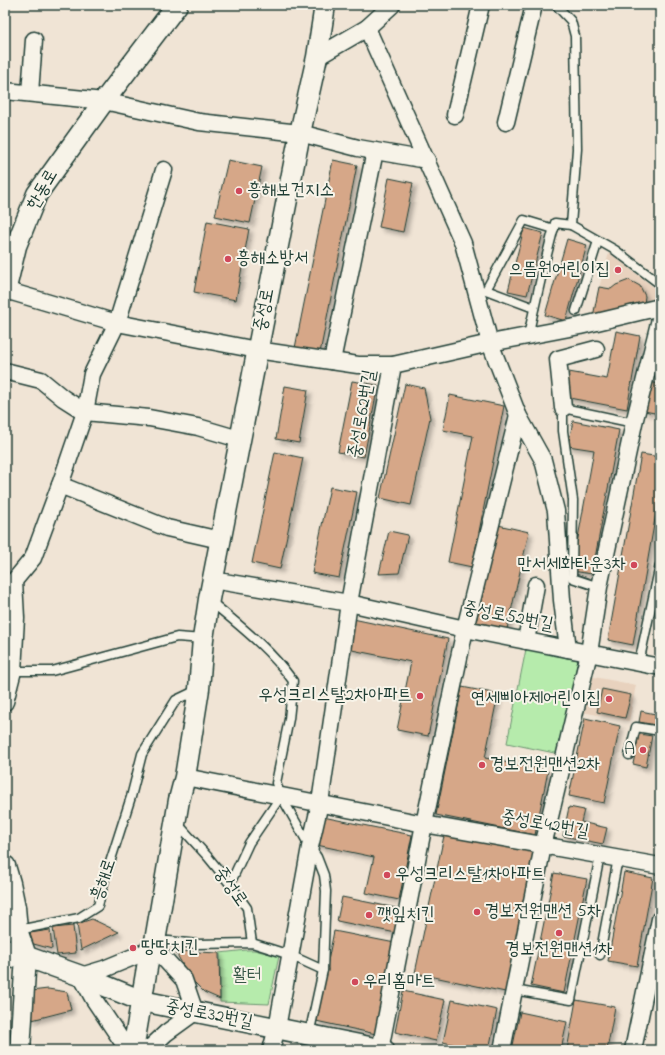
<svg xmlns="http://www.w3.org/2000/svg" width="665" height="1055" viewBox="0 0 665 1055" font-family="'Indie Flower','Poor Story',sans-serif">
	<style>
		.built { fill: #e8d2be }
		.green { fill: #b6ebac; stroke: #6a9470 }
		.building { fill: #d6a788; stroke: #1f3d34; filter: url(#shadow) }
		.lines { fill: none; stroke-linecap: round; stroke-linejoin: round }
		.service-casing { stroke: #1f3d34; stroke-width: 11 }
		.minor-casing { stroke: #1f3d34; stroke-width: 19 }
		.tertiary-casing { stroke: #1f3d34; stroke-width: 23 }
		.service { stroke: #f7f3e8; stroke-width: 8 }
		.minor { stroke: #f7f3e8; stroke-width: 16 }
		.tertiary { stroke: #f7f3e8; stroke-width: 20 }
		.poi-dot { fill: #d1495b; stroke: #f7f3e8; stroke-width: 1.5 }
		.labels { text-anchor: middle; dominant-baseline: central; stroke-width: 4; stroke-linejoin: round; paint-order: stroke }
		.street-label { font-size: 18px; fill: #1f3d34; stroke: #f7f3e8 }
		.poi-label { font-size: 18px; fill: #1f3d34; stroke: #f7f3e8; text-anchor: start }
		.park-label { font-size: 18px; fill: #365746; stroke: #f7f3e8 }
	</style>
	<defs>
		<filter id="shadow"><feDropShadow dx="3.5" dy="3.5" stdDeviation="2" flood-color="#0004"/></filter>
	</defs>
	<rect width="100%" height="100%" fill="#f0e4d5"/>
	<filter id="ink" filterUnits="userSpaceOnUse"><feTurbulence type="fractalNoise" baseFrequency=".025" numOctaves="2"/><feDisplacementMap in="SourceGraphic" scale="8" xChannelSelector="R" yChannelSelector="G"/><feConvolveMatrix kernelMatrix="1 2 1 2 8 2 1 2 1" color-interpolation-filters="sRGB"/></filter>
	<g filter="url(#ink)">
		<g class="built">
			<path d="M609,253L656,289V294L652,305L590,319Z"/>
			<path d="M589,676L636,685L629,721L582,712Z"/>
		</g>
		<g class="green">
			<path d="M526,649L578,660L559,754L507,743Z"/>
			<path d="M247,950H254L279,956L269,1004L220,1002V953Z"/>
		</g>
		<g class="building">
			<path d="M228,160L262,167L250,223L215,216Z"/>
			<path d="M333,160L357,165L320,353L295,348Z"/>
			<path d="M389,178L413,183L403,232L379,227Z"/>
			<path d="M207,221L249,229L236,300L194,292Z"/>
			<path d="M524,228L543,233L527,295L508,291Z"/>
			<path d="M567,239L587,245L566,321L545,315Z"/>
			<path d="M629,280L640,286L645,296L644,304L593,317L599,287L611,289L616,285Z"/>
			<path d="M616,331L640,336L627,409L564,397L569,372L607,379Z"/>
			<path d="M660,348V378L653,377Z"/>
			<path d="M352,381L378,385L364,457L338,452Z"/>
			<path d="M649,382L660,384V414L644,411Z"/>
			<path d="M405,384L424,388L430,418L411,505L380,498Z"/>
			<path d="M285,386L308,390L299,443L276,439Z"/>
			<path d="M450,395L504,406L472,567L448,562L473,436L443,430Z"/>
			<path d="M573,421L619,430L592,574L572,571L594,450L568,446Z"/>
			<path d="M275,452L303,458L280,569L252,563Z"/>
			<path d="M641,454L660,457V490L633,645L608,640Z"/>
			<path d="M330,487L357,492L339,578L312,573Z"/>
			<path d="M498,525L529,532L507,629L476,622Z"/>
			<path d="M389,531L408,535L399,573L379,574Z"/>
			<path d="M353,619L448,639L428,736L397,730L411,662L347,649Z"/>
			<path d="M462,687L498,694L485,758L548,771L535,835L436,815Z"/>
			<path d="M602,689L631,695L625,718L597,712Z"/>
			<path d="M641,711L660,715V726L639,722Z"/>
			<path d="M585,718L620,726L604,803L569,796Z"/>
			<path d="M639,734L652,736L646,767L633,764Z"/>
			<path d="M569,807L584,810L581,822L607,828L603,844L563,836Z"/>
			<path d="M318,816L412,835L399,900L366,893L374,857L312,844Z"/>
			<path d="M445,831L540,851L510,993L415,973Z"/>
			<path d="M624,872L653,878L637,966L608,961Z"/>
			<path d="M554,873L587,879L564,993L531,986Z"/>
			<path d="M342,897L401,909L396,933L337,921Z"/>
			<path d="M92,919L119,932L81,950L77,924Z"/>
			<path d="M73,926L76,953L57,955L53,928Z"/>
			<path d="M50,930L52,949L30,943V933Z"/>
			<path d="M334,931L395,943L376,1034L316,1021Z"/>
			<path d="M175,951L219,953L220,999L204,992L190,978Z"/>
			<path d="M48,989L67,992L71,1010L32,1020L31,991Z"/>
			<path d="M403,991L445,1000L436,1041L395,1032Z"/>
			<path d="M452,1000L497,1010L489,1050H478L443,1042Z"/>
			<path d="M576,1000L615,1007L607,1050H567Z"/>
			<path d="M520,1012L567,1022L561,1050H512Z"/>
		</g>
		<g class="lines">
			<defs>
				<g id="service">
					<path d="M556,5L571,21L575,36L577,149L571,225L615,250L660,284"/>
					<path d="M534,308L486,290L524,220L554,229"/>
					<path d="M576,311L598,241"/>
					<path d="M528,336L542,274L555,223L571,225"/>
					<path d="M599,587L572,578L573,500L563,431V408L634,423"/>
					<path d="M209,600C240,626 269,648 293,681L289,719L276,783L281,796L310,847L317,857L324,875L326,891L323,970L309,1035"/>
					<path d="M639,663L660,565"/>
					<path d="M13,671H52L177,637L203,639"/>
					<path d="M629,755L636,727L660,731"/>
					<path d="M177,823L208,857L230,884L247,908L252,943"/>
					<path d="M230,884L249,843L281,796"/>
					<path d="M18,930L79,918L98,906L106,875L131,797L142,754L176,700L197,690"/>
					<path d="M155,941H169L197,944L252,943L290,955L323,970"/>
					<path d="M600,955L618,858"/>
					<path d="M5,967L22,958"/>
					<path d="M514,990L571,1000L600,856"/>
				</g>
				<g id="minor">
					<path d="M367,28L392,5"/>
					<path d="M317,57L367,28L463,243L490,343L518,415L543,460L556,511L562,600L568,649"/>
					<path d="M5,91L104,101L199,122L300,133L358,148L427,160"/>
					<path d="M30,93L34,40"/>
					<path d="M455,115L481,5"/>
					<path d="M506,122L534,5"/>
					<path d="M5,290L117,323L257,350L358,365H393L490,343L580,326L660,307"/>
					<path d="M332,361L375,151"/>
					<path d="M5,371L41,380L63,398L85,412L149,418L198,427L239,439"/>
					<path d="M563,408L558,359L596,349"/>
					<path d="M60,485L167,528L220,540"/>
					<path d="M212,580L349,603L465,629L660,667"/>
					<path d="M14,581L33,558L60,485L85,412L92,374L117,323L164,170"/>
					<path d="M526,641L536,585"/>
					<path d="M5,702L13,671L16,618L14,581"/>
					<path d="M185,777L424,824L660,866"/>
					<path d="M128,1050L93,998L81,976L104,969L150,950L161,955L184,980L195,1012L166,1033L151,1047L145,1050"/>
					<path d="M271,1050L277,1028L310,847L320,803L349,603L393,365"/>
					<path d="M380,1050L424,824L465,629L518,415"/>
					<path d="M502,1050L543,846L589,653L599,587L634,423L660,319"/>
					<path d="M633,1050L660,919"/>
				</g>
				<g id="tertiary">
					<path d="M5,292L16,246L37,194L104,101L177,5"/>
					<path d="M5,866L10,883L15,907L17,930L26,956L20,1050"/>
					<path d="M5,949L81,976L142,1001L384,1050"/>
					<path d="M133,1050L150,950L155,941L179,800L185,777L199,689L203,639L209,599L300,133L317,57L325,5"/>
				</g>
			</defs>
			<use href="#service" class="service-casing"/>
			<use href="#minor" class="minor-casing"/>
			<use href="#tertiary" class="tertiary-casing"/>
			<use href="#service" class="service"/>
			<use href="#minor" class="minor"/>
			<use href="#tertiary" class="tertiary"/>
		</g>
	</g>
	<g class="poi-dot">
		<circle cx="239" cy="191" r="4"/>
		<circle cx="228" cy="259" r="4"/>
		<circle cx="618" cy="270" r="4"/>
		<circle cx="634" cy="565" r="4"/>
		<circle cx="420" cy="696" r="4"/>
		<circle cx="609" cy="699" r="4"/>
		<circle cx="643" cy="750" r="4"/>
		<circle cx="482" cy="765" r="4"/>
		<circle cx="387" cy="875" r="4"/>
		<circle cx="477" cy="912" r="4"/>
		<circle cx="369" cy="915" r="4"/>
		<circle cx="559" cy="933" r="4"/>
		<circle cx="133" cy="948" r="4"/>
		<circle cx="355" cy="982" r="4"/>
	</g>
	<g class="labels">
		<g class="street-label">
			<text transform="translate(43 190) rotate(-60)">한동로</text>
			<text transform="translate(265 310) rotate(-79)">중성로</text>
			<text transform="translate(363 414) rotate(-80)">중성로62번길</text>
			<text transform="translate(508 617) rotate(11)">중성로52번길</text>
			<text transform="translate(545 825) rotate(10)">중성로42번길</text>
			<text transform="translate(104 880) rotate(-71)">흥해로</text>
			<text transform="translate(230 887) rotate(55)">중성로</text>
			<text transform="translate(209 1015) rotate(11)">중성로32번길</text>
		</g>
		<g class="poi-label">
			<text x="247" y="191">흥해보건지소</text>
			<text x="236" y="259">흥해소방서</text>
			<text x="610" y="270" text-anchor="end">으뜸원어린이집</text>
			<text x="626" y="565" text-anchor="end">만서세화타운3차</text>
			<text x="412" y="696" text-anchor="end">우성크리스탈2차아파트</text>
			<text x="601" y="699" text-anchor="end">연세삐아제어린이집</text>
			<text x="635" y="750" text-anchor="end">A</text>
			<text x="490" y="765">경보전원맨션2차</text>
			<text x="395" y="875">우성크리스탈1차아파트</text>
			<text x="485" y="912">경보전원맨션 5차</text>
			<text x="377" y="915">깻잎치킨</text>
			<text x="141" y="948">땅땅치킨</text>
			<text x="559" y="950" text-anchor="middle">경보전원맨션1차</text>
			<text x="363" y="982">우리홈마트</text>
		</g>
		<g class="park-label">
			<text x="247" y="976">활터</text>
		</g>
	</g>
	<rect width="665" height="1055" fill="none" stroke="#f7f3e8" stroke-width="20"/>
	<rect x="10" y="10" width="645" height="1035" fill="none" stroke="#1f3d34" stroke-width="1.5" filter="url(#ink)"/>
</svg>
